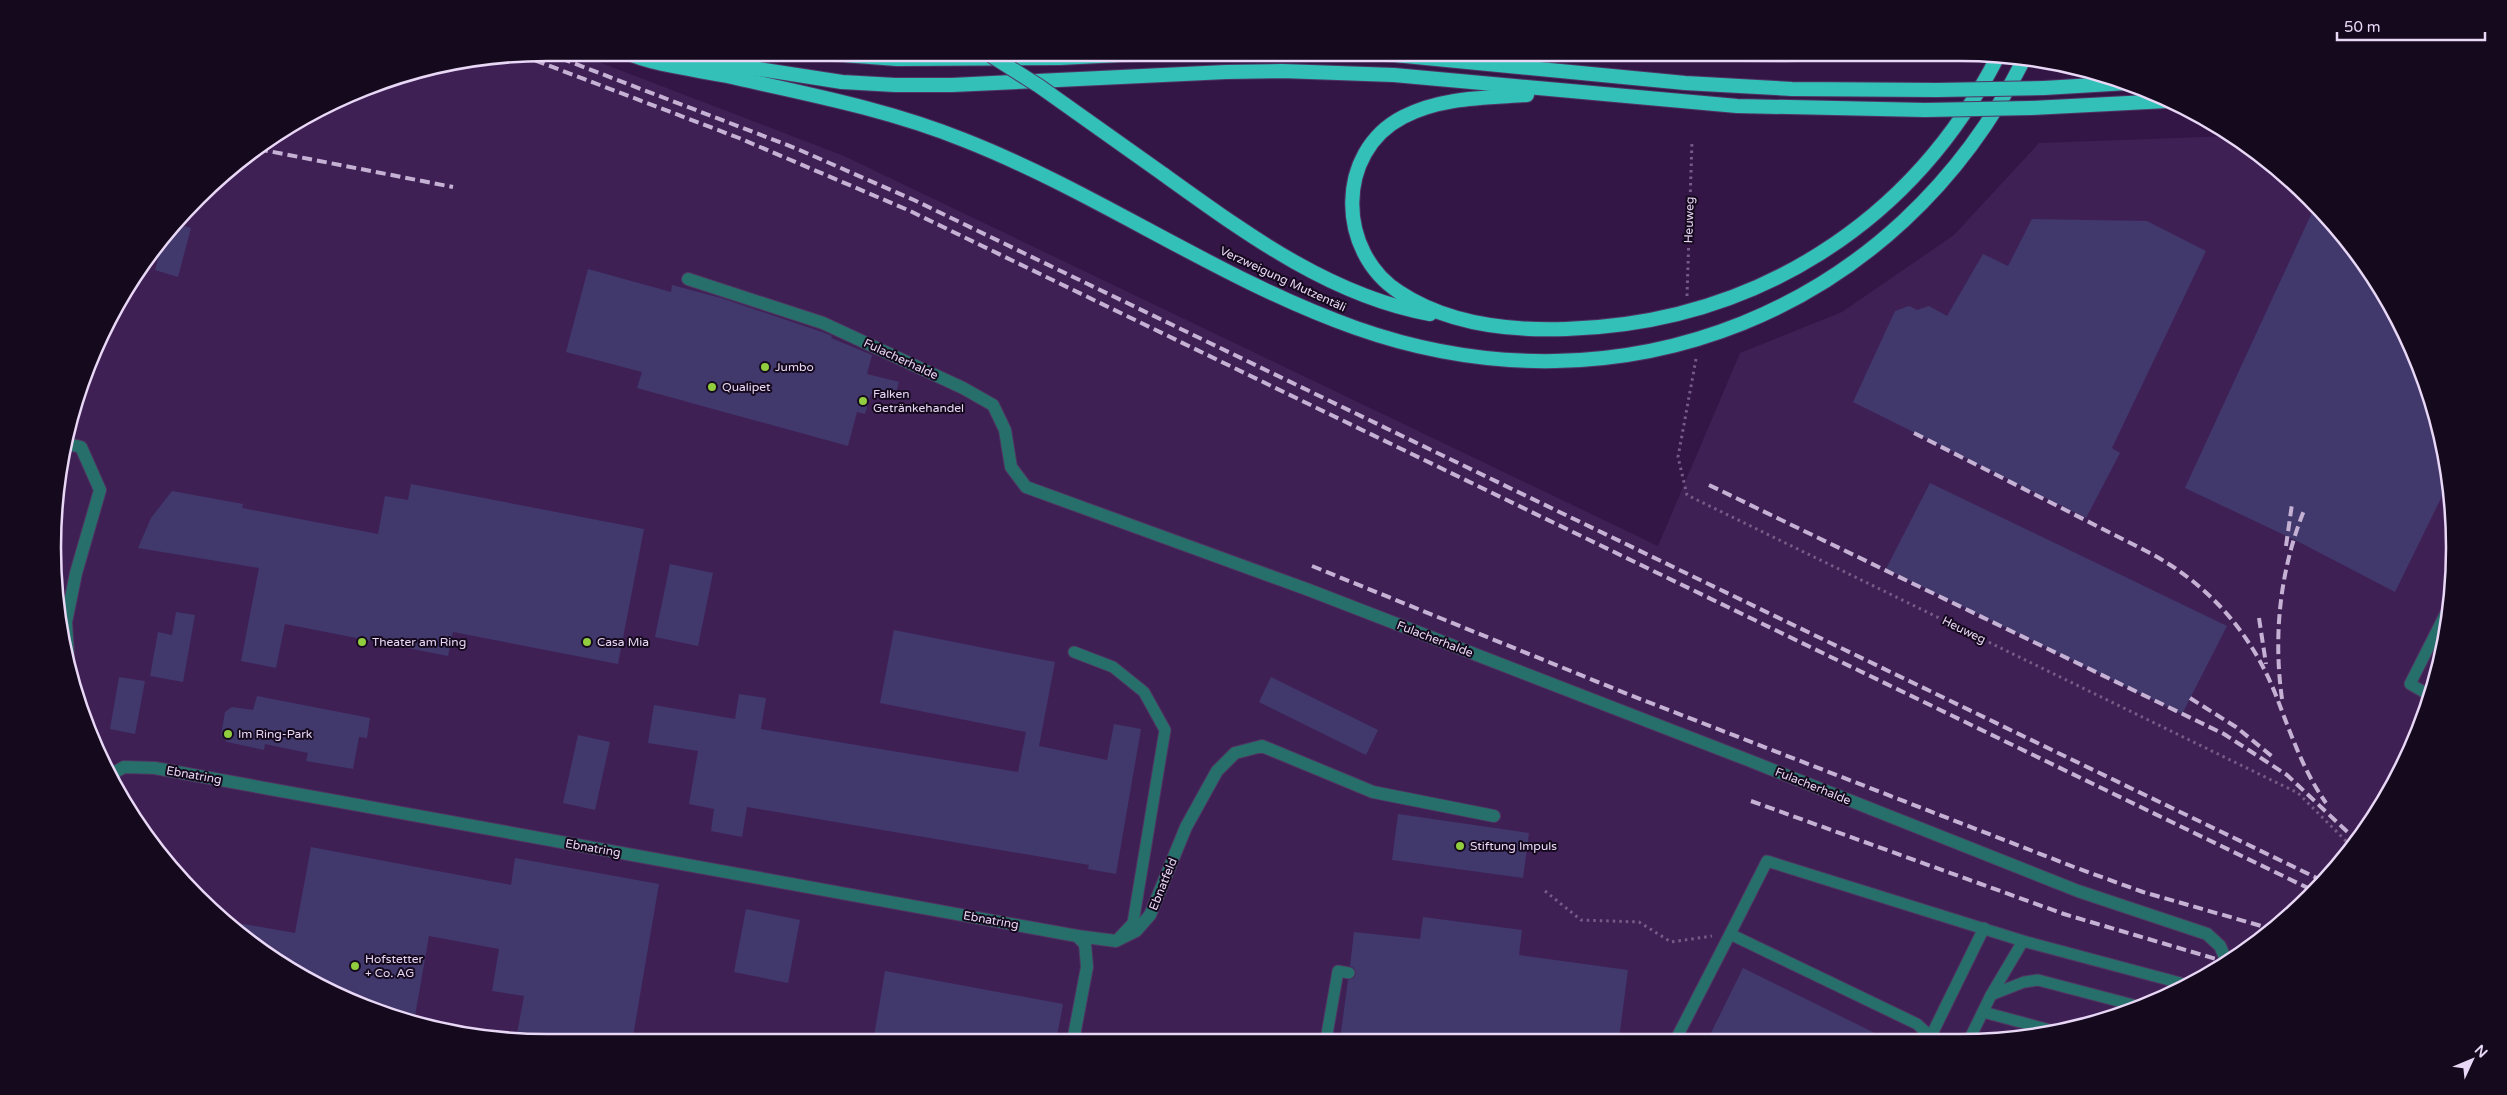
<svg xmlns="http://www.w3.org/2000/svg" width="2507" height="1095" viewBox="0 0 2507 1095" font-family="'Varela Round',sans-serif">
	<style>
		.built { fill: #3f2055 }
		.building { fill: #41386c }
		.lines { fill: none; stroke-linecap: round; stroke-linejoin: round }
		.service-casing { stroke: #503562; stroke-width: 13 }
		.minor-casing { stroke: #503562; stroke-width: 14 }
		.primary-casing { stroke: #503562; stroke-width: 14 }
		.trunk-casing { stroke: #503562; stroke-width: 16 }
		.path { stroke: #755c86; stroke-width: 3; stroke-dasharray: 2.5 4; stroke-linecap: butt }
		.service { stroke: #276f6b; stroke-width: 11 }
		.minor { stroke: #276f6b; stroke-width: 12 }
		.primary { stroke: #36b3ac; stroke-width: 12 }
		.trunk { stroke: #32c0b9; stroke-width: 14 }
		.rail { stroke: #c5b1d3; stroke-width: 4; stroke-dasharray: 10 5; stroke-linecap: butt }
		.trunk-bridge-casing { stroke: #503562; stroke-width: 16; stroke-linecap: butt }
		.trunk-bridge { stroke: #32c0b9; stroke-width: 14 }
		.poi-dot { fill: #91cd3f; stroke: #15091d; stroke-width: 2 }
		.labels { text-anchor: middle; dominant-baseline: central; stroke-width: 4; stroke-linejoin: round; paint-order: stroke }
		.street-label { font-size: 12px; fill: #e8d7f5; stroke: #15091d }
		.poi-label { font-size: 12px; fill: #e8d7f5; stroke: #15091d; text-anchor: start }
		.rim { fill: none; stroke: #e8d7f5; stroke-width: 2.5 }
	</style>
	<rect width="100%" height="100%" fill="#331646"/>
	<path class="built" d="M547,53H575L844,156L1658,546L1740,353L1842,312L1954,235L2039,143L2231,136L2286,176L2352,246L2404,329L2438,420L2453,515L2450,612L2428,707L2371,823L2286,920L2178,992L2118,1016L2024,1038L548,1042L451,1033L388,1016L300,976L221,920L175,874L119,795L79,707L62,644L53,547L62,451L79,388L119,300L175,221L221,175L300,119L388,79L451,62Z"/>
	<g class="building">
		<path d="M2315,206L2352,246L2404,329L2438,420L2448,484L2395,592L2299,542L2185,488Z"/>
		<path d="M2032,219L2147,221L2206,251L2112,448L2120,453L2086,518L1853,402L1895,311L1909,306L1917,310L1929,306L1947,316L1983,254L2008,266Z"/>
		<path d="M174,223L191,228L178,277L155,270L164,237Z"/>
		<path d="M588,269L671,292L672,285L721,298L825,333L832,336L831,338L872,355L867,374L899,382L894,400L871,394L865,414L857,412L848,446L637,388L642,372L566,352Z"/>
		<path d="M1930,483L2227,626L2182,714L1886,569Z"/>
		<path d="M411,484L644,529L618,664L453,632L448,656L285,624L276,668L241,661L259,568L138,548L151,518L172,491L243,504L242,508L378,534L385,496L408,500Z"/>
		<path d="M670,564L713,573L698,646L655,637Z"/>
		<path d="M176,612L195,615L183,682L150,676L158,632L172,635Z"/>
		<path d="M894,630L1055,662L1039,746L1107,760L1114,724L1141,729L1116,874L1088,869L1089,865L747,807L742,837L711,831L714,809L689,804L698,751L648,743L654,705L735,719L739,694L766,698L761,729L1018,772L1026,732L880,703Z"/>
		<path d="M119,677L145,681L135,734L110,729Z"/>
		<path d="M1271,677L1378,730L1366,755L1259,702Z"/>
		<path d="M257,696L370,718L367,738L359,737L353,769L306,761L308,753L265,744L264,750L227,742L221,735L225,712L232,707L253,710Z"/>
		<path d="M578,735L610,742L595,810L563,803Z"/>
		<path d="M1398,814L1529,833L1523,878L1392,860Z"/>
		<path d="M311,847L511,885L515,858L659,884L632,1042H548L516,1039L524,996L492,991L499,949L429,936L415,1016L371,1008L300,976L221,920L295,933Z"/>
		<path d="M746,909L800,920L788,983L734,972Z"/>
		<path d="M1423,917L1522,930L1519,955L1628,970L1619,1039L1340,1040L1348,980L1354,978L1356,974L1354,968L1350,966L1354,932L1420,939Z"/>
		<path d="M1743,968L1887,1039H1708Z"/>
		<path d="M885,971L1063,1004L1056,1041L873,1042Z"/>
	</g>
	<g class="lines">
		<defs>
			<g id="service">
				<path d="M1074,652L1113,667L1144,692L1165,730L1133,923L1117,940"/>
				<path d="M2431,696L2410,684L2451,603"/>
				<path d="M1730,934L1767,861L2023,941L2188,985"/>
				<path d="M1991,995L2024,982L2038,980L2141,1007"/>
				<path d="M1983,1012L2054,1031"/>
				<path d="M1931,1036L1984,928"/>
				<path d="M1970,1038L1991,995L2023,941"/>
				<path d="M1676,1039L1730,934L1917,1024L1932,1038"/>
				<path d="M1326,1040L1338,971L1349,973"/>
			</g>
			<g id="minor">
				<path d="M688,279L823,323L963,388L993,405L1005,430L1011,467L1026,487L1309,590L1748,760L2078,891L2207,934L2220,946L2226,960"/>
				<path d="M64,443L81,447L100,490L76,573L66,622L69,670"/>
				<path d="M77,701L80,709"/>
				<path d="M110,775L124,767L155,768L1077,936L1085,944L1087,967L1073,1041"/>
				<path d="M1077,936L1116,941L1136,931L1150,915L1186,827L1217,771L1235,753L1262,746L1373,792L1494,816"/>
			</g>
			<path id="primary" d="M1665,53L1785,56L1826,53"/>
			<g id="trunk">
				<path d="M627,53C653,65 698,70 727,76C807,94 887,109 964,140C1099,193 1218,279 1356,328C1622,422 1898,311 2024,59"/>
				<path d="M673,53L746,67L842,82L895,85H952L1226,72L1282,71L1394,75L1737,106L1925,110"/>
				<path d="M816,53L897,59L1060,58L1159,53"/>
				<path d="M1374,53L1685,83L1792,89L1937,90"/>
				<path d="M2044,88L2128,83"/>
				<path d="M1527,95C1485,98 1441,97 1403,117C1335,152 1337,252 1399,292C1447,324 1509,331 1566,329C1754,323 1912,224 1998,56"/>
				<path d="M2031,108L2167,101"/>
				<path d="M1163,174C1244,232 1330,296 1430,314"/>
			</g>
		</defs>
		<use href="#service" class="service-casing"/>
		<use href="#minor" class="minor-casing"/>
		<use href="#primary" class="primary-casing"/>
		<use href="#trunk" class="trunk-casing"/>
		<g class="path">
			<path d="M1687,296L1692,141"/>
			<path d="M1696,359L1678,457L1687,495L2298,793L2351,846"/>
			<path d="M1545,891L1581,920L1639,922L1671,942L1712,936"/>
		</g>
		<use href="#service" class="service"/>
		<use href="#minor" class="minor"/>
		<use href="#primary" class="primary"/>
		<use href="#trunk" class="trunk"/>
		<g class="rail">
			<path d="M547,53L795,148L914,200L2321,880"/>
			<path d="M521,55L739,138L908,210L2312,890"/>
			<path d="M258,149L453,187"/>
			<path d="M1914,433L2148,552C2207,583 2250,631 2275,693C2290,731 2302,769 2326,803"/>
			<path d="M1709,485L2224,734L2287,775L2356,840"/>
			<path d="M2286,546L2292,504"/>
			<path d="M1312,566L1630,695L2074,867L2143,892L2272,929"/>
			<path d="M2259,618L2266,664"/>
			<path d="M2190,698L2236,727L2274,758"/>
			<path d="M2282,699C2273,635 2280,569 2305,508"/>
			<path d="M1751,801L2064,914L2223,961"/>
		</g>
		<defs>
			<g id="trunk-bridge">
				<path d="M987,53L1039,86L1163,174"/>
				<path d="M1937,90L2044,88"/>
				<path d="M1925,110L2031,108"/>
			</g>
		</defs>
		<use href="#trunk-bridge" class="trunk-bridge-casing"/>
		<use href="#trunk-bridge" class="trunk-bridge"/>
	</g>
	<g class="poi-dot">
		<circle cx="765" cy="367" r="5"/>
		<circle cx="712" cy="387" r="5"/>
		<circle cx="863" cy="401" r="5"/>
		<circle cx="362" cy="642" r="5"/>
		<circle cx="587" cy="642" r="5"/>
		<circle cx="228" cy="734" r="5"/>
		<circle cx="1460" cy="846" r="5"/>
		<circle cx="355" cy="966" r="5"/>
	</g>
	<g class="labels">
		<g class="street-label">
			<text transform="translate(1689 220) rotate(-88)">Heuweg</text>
			<text transform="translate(1283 279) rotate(25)">Verzweigung Mutzentäli</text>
			<text transform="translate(901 359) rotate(25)">Fulacherhalde</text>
			<text transform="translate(1964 630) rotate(26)">Heuweg</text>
			<text transform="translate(1435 639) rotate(21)">Fulacherhalde</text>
			<text transform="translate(194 775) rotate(10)">Ebnatring</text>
			<text transform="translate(1813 786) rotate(22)">Fulacherhalde</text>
			<text transform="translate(593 848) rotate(10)">Ebnatring</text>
			<text transform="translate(1163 884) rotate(-68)">Ebnatfeld</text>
			<text transform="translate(991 920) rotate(10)">Ebnatring</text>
		</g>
		<g class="poi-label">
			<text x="775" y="367">Jumbo</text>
			<text x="722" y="387">Qualipet</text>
			<text x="873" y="394">Falken<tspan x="873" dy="14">Getränkehandel</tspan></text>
			<text x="372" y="642">Theater am Ring</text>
			<text x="597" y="642">Casa Mia</text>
			<text x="238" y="734">Im Ring-Park</text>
			<text x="1470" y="846">Stiftung Impuls</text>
			<text x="365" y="959">Hofstetter<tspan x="365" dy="14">+ Co. AG</tspan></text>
		</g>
	</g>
	<path d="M0 0H2507V1095H0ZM547 61H1960A486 486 0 0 1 2446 547V548A486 486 0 0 1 1960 1034H547A486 486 0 0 1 61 548V547A486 486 0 0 1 547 61Z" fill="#15091d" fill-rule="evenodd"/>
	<path class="rim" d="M547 61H1960A486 486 0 0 1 2446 547V548A486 486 0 0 1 1960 1034H547A486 486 0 0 1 61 548V547A486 486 0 0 1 547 61Z"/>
	<g transform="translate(2472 1060) rotate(46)" stroke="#15091d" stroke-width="4" paint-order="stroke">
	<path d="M0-4L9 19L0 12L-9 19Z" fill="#e8d7f5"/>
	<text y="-8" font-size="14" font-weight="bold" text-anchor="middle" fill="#e8d7f5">N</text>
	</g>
	<path d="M2337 32v8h148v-8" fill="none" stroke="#e8d7f5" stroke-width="2.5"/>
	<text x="2344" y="32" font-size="15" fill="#e8d7f5" stroke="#15091d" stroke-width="4" paint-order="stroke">50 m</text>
</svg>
